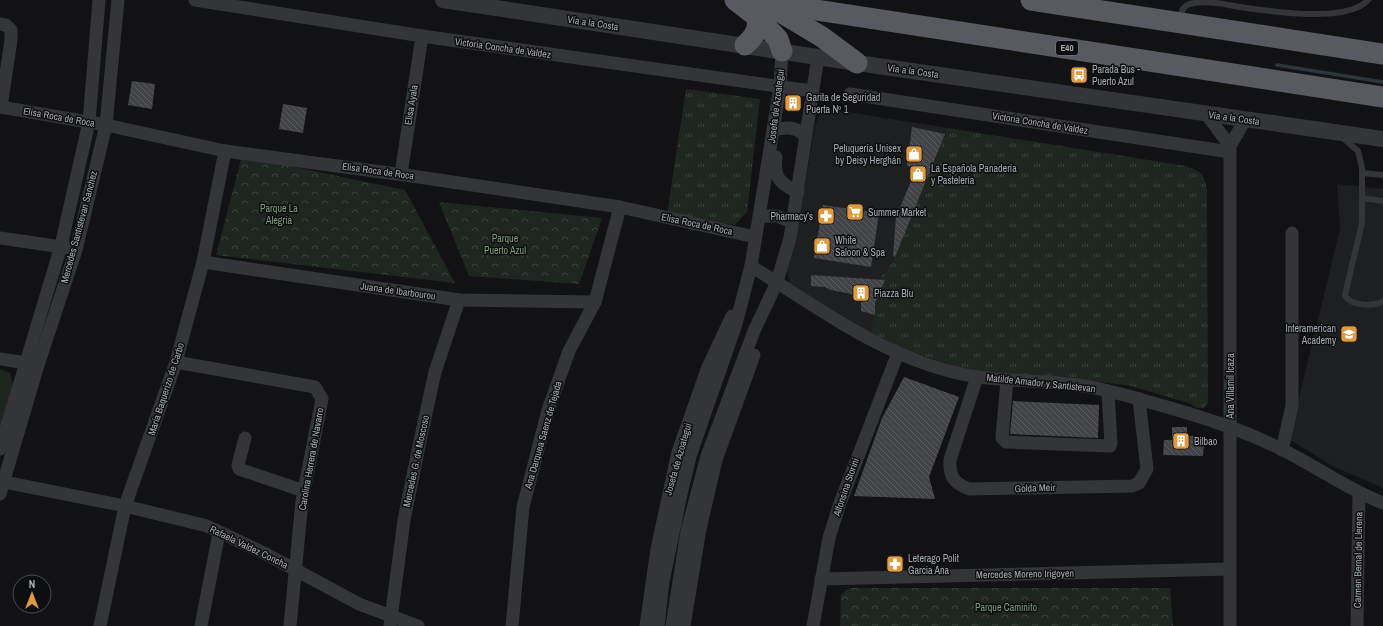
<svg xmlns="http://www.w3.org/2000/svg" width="1383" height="626" viewBox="0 0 1383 626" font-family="'Archivo Narrow',sans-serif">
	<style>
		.built { fill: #1e1f21 }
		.grass { fill: url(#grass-tufts) }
		.park { fill: url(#park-crowns) }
		.pitch { fill: #1f261f }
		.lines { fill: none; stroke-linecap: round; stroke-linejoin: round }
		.stream { stroke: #2d363b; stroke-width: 3.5 }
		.building { fill: url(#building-back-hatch) }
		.service { stroke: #343538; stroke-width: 6 }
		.minor { stroke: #343538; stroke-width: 13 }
		.tertiary { stroke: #343538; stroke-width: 16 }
		.trunk { stroke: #585a60; stroke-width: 21 }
		.labels { text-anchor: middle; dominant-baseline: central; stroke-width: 3; stroke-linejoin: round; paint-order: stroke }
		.shield { fill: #0d0e0f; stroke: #777c82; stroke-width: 1 }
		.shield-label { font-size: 9px; font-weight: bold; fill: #a5abb3 }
		.street-label { font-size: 10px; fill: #a5abb3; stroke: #0d0e0f }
		.poi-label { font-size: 10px; fill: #a5abb3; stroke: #0d0e0f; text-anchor: start }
		.park-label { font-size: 10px; fill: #7f9c7e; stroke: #0d0e0f }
	</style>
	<defs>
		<pattern id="grass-tufts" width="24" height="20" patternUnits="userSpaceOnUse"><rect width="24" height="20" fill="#1f261f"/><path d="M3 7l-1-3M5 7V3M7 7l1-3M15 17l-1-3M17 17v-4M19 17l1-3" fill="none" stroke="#3d433d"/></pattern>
		<pattern id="park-crowns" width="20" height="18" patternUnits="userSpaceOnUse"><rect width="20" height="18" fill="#1f261f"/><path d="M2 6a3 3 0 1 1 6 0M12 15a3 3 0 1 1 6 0" fill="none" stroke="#3d433d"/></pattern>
		<pattern id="building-back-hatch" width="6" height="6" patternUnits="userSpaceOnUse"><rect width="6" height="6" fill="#414347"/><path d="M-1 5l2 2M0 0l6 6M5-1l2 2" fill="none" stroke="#595b5f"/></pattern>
	</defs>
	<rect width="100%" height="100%" fill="#121214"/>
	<g class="built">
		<path d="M828,109L948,128L892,263L879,279L871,333L795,290L789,282L787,268L805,186L815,125L820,114Z"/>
		<path d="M1337,184L1383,189V488L1334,467L1289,439L1340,229Z"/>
	</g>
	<g class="grass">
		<path d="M686,89L760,99L747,212L735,225L667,214Z"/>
		<path d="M948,128L1186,166C1201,172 1204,173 1207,190L1208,403L1204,408H1197L1189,403L1131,386L1072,378L996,375L958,367L908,351L871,333L879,279L892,263Z"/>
	</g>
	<g class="park">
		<path d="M242,156L405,190L455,283L216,255Z"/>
		<path d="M439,202L602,218L579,284L469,276Z"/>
		<path d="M849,588H1170L1173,626H840L841,595Z"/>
	</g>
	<path class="pitch" d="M0,369L10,373L13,386L0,428Z"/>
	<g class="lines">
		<path class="stream" d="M1277,65L1383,82"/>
	</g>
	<g class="building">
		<path d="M132,81L155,84L152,109L128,105Z"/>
		<path d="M788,97L800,99L799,109L787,108Z"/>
		<path d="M283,104L307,108L303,133L279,129Z"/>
		<path d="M912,127L945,134L895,257L893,256L896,217L917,167L907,166Z"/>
		<path d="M823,205L879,213L871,267L814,258Z"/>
		<path d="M811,275L885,280L875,303V315L861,311V296L831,290L825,287L811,286Z"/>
		<path d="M904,377L959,397L929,477L935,499L854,496L882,418Z"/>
		<path d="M1013,401L1099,405L1098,438L1010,434Z"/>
		<path d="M1172,427H1187V436H1199V442H1204L1203,456L1163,455L1164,440H1172Z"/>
	</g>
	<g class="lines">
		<g class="service">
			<path d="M1180,19C1181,13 1182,7 1189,4C1204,0 1224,4 1240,7C1269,11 1346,24 1368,0"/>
			<path d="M1343,138L1358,151L1362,168V223L1345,295C1349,306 1376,307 1383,301"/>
			<path d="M1362,173L1383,175"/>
			<path d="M1362,198L1383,201"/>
		</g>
		<g class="minor">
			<path d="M195,0L422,36L812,91"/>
			<path d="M0,24L6,25L11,30V40L1,107"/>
			<path d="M850,94L1230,152"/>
			<path d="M0,107L106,125L225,151L412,176L620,207L755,237"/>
			<path d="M1207,115L1230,146"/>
			<path d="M773,130C786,127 797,126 806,137"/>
			<path d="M776,157C773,177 780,184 798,192"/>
			<path d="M401,174L422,36"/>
			<path d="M760,216H777L792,222"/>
			<path d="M0,238L69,248"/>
			<path d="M203,262L459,300L595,302"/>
			<path d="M751,266C817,307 880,355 957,373C999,383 1042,379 1084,386C1110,390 1135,398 1160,405C1202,417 1244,430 1283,450C1317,467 1347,489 1383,503"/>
			<path d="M0,359L34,364"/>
			<path d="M176,362L315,387L322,399L302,501L290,626"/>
			<path d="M977,377L950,460C949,477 954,483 969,489L1132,486L1139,483L1147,469L1139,399"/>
			<path d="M1007,380L1002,438L1006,442L1110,446L1111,444L1108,391"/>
			<path d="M245,438L238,465L239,469L304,491"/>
			<path d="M0,449L61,246L89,122L99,0"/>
			<path d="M1282,450L1292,406V233"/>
			<path d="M0,481L125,506L207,526L266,554L359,604L418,626"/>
			<path d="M0,494L38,365L76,250L106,125L118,0"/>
			<path d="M821,579L1229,569"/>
			<path d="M100,626L125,506L176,362L203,262L225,151"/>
			<path d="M201,626L219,533"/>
			<path d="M390,626L404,520L420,441L435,372L459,300"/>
			<path d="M512,626L523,507L548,410L569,351L595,302L620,207"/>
			<path d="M646,626L657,549L678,452L708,367L732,316"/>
			<path d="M658,626L663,582L681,494L691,453L736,324L751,266L780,87L782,51"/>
			<path d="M672,626L687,531L707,456L754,331L777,282L790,238L818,57"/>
			<path d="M684,626L700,529L716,460L754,355"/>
			<path d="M813,626L829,538L840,503L898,353"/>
			<path d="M1230,626V146L1245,120"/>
			<path d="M1357,626L1359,493"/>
		</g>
		<path class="tertiary" d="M443,0L857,63L1383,139"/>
		<g class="trunk">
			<path d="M735,0L757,17C759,30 754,37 745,45"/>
			<path d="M751,0L1383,97"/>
			<path d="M1031,0L1383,54"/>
			<path d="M772,7L822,37L857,63"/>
			<path d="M757,17L778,39L782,51"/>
		</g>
	</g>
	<defs>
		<symbol id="bus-square" viewBox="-11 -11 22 22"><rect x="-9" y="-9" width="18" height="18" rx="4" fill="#df993f" stroke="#0d0e0f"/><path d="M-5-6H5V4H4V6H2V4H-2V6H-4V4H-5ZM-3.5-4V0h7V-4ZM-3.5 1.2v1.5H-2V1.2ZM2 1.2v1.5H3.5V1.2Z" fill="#fff"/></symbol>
		<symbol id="building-square" viewBox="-11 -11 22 22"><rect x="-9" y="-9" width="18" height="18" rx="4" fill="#df993f" stroke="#0d0e0f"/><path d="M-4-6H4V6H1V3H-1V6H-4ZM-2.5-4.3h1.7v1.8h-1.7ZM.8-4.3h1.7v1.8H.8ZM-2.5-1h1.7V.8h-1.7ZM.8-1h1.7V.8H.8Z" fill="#fff"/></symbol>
		<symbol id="shop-square" viewBox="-11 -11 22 22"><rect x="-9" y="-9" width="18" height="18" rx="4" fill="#df993f" stroke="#0d0e0f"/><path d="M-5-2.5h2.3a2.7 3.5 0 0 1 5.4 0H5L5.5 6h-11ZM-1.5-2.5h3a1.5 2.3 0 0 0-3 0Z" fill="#fff"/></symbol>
		<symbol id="supermarket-square" viewBox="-11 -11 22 22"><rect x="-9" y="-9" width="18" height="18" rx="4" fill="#df993f" stroke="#0d0e0f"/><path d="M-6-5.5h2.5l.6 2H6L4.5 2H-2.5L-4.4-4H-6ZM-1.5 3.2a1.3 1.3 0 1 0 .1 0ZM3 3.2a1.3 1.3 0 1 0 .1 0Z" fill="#fff"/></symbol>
		<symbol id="pharmacy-square" viewBox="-11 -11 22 22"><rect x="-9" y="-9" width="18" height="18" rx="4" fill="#df993f" stroke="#0d0e0f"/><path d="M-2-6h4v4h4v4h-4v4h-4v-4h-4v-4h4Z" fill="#fff"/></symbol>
		<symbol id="school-square" viewBox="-11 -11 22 22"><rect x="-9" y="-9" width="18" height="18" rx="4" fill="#df993f" stroke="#0d0e0f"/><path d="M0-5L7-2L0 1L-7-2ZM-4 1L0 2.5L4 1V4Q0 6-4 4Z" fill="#fff"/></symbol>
	</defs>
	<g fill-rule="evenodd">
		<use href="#bus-square" x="1069" y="65" width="20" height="20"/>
		<use href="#building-square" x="783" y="93" width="20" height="20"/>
		<use href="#shop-square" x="904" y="144" width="20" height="20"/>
		<use href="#shop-square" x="908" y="164" width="20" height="20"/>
		<use href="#supermarket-square" x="845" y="202" width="20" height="20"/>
		<use href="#pharmacy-square" x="816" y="206" width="20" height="20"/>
		<use href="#shop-square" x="812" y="236" width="20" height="20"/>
		<use href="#building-square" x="851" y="283" width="20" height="20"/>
		<use href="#school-square" x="1339" y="324" width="20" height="20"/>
		<use href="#building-square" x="1171" y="431" width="20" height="20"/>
		<use href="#pharmacy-square" x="885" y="554" width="20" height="20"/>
	</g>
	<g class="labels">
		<rect class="shield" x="1056" y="41" width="22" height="14" rx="3"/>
		<g class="shield-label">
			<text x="1067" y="48">E40</text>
		</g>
		<g class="street-label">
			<text transform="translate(593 23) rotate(9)">Vía a la Costa</text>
			<text transform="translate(503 48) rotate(8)">Victoria Concha de Valdez</text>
			<text transform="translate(913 71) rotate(8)">Vía a la Costa</text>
			<text transform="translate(411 105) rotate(-81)">Elisa Ayala</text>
			<text transform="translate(776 106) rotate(-83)">Josefa de Azoategui</text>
			<text transform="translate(59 117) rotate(10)">Elisa Roca de Roca</text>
			<text transform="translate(1234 118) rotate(8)">Vía a la Costa</text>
			<text transform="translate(1040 123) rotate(9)">Victoria Concha de Valdez</text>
			<text transform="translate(378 171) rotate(8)">Elisa Roca de Roca</text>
			<text transform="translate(697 224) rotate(12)">Elisa Roca de Roca</text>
			<text transform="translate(79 227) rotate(-75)">Mercedes Santistevan Sanchez</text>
			<text transform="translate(398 291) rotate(8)">Juana de Ibarbourou</text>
			<text transform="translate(1041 383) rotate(6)">Matilde Amador y Santistevan</text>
			<text transform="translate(1230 386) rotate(-90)">Ana Villamil Icaza</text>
			<text transform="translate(166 389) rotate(-72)">María Baquerizo de Carbo</text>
			<text transform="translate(543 435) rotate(-74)">Ana Darquea Saenz de Tejada</text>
			<text transform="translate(311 459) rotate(-80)">Carolina Herrera de Navarro</text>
			<text transform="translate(678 459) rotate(-74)">Josefa de Azoategui</text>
			<text transform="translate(416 461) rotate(-78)">Mercedes G. de Moscoso</text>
			<text transform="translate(846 487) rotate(-71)">Alfonsina Storini</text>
			<text transform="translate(1035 488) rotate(-2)">Golda Meir</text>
			<text transform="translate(249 547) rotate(26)">Rafaela Valdez Concha</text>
			<text transform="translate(1358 560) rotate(-89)">Carmen Bernal de Llerena</text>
			<text transform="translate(1025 574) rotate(-1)">Mercedes Moreno Irigoyen</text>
		</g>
		<g class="poi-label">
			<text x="1092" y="69">Parada Bus -<tspan x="1092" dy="12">Puerto Azul</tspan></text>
			<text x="806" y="97">Garita de Seguridad<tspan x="806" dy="12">Puerta Nº 1</tspan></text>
			<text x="901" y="148" text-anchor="end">Peluquería Unisex<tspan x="901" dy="12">by Deisy Herghán</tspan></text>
			<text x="931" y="168">La Española Panadería<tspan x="931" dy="12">y Pastelería</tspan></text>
			<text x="868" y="212">Summer Market</text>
			<text x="813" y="216" text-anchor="end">Pharmacy's</text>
			<text x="835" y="240">White<tspan x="835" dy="12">Saloon &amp; Spa</tspan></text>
			<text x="874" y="293">Piazza Blu</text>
			<text x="1336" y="328" text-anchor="end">Interamerican<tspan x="1336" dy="12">Academy</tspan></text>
			<text x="1194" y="441">Bilbao</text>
			<text x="908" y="558">Leterago Polit<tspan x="908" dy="12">Garcia Ana</tspan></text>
		</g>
		<g class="park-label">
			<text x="279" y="208">Parque La<tspan x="279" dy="12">Alegría</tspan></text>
			<text x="505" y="238">Parque<tspan x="505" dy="12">Puerto Azul</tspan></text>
			<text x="1006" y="607">Parque Caminito</text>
		</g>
	</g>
	<g transform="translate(32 594)"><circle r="19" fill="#0d0e0f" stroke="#4a4d51"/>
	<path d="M0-3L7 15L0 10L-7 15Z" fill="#df993f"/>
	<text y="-6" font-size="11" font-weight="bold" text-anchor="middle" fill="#a5abb3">N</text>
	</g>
</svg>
